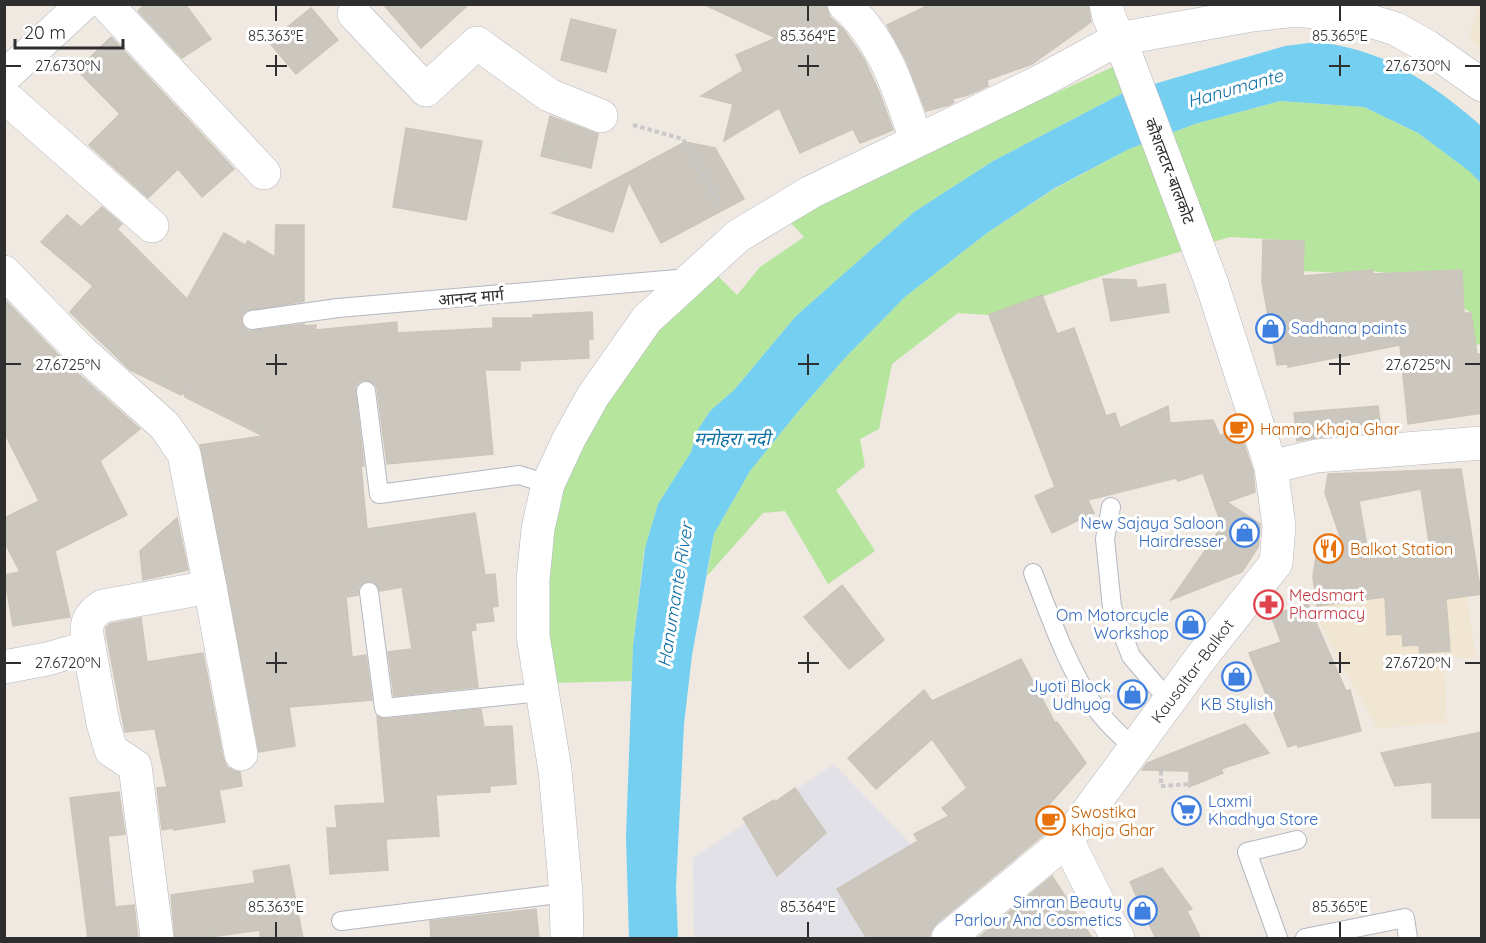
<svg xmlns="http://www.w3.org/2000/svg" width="1486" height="943" viewBox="0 0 1486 943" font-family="Quicksand,'Noto Sans Devanagari',sans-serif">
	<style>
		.industrial { fill: #e3e1e8 }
		.education { fill: #f0e6d1 }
		.green { fill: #b6e59e }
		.water { fill: #75cff0 }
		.building { fill: #cbc7bf; stroke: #cbc5ba; stroke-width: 1.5; fill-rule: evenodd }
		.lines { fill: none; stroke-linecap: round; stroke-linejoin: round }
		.service-casing { stroke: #b4b7c1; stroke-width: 20 }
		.minor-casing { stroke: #b4b7c1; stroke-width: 34 }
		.secondary-casing { stroke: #b4b7c1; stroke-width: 34 }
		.path { stroke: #c9c9c9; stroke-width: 4; stroke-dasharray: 4.5 3; stroke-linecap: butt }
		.service { stroke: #fff; stroke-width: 18 }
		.minor { stroke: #fff; stroke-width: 33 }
		.secondary { stroke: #fff; stroke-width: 33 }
		.ticks { fill: none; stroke: #2e2e2e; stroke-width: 2 }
		.labels { text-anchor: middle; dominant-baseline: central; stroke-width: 6; stroke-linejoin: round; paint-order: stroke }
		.street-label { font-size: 16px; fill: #2e2e2e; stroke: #fff }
		.shop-label { font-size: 16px; fill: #366cbe; stroke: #fff; text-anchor: end }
		.food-label { font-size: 16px; fill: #c56008; stroke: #fff; text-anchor: start }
		.health-label { font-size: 16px; fill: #be3a42; stroke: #fff; text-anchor: start }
		.water-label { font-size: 18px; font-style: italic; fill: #0d6fa3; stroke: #fff }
		.ticks-label { font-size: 15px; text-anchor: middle; fill: #2e2e2e; stroke: #fff; stroke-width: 6; stroke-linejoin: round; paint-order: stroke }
	</style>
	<rect width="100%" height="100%" fill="#efe9e1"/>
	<path class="industrial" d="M834,764L968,904L925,938H694L693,858Z"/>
	<g class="education">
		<path d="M1479,5H1481V51L1469,36Z"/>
		<path d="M1464,577L1476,658H1444L1447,723L1377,728L1314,614L1316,586Z"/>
	</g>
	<g class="green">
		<path d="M1115,66L1123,93L993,161L914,212L796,316L734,390L710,411L697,431L691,452L658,504L644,552L633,646L632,681L551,683C549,629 546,573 555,519C564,463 600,409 632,365C640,355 646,344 654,335C674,314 697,296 718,276L737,295L760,267L804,237L790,222C895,163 1005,116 1115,66Z"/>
		<path d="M1280,101L1364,107L1418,133L1470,171L1481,183V344L1476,345L1471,313L1464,308L1462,271L1386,273L1373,271L1340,273L1303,271L1304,241L1230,237L1125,268L989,315L958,313L892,364L879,429L860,439L865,466L836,490L875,551L828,584L785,511L763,513L707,576L714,534L750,471L797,413L845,358L905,297L987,233L1056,188L1129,149L1195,124Z"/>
	</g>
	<path class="water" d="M1317,42C1341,45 1367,51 1389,62C1419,76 1457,104 1481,126V183L1469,171L1418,133L1364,107L1280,101L1195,124L1129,149L1055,188L987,233L905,297L845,358L797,413L750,471L714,534L692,655L684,724L676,888L678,938H629L626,837L633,646L645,548L658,504L691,452L697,431L710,411L734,390L796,316L831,285L914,212L993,161L1123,93L1285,46Z"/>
	<g class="building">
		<path d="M145,4H185L211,39L182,58L138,11Z"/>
		<path d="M383,4H469L421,48Z"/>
		<path d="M703,4H826L830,17L844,30L864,59L879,92L893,130L860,143L853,129L800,153L779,108L724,141L733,104L701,96L743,71L736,55L776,38Z"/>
		<path d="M931,4H1088L1091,22L1032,64L987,80L988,86L968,95L952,99L954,102L949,105L926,111L906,60L887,25Z"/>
		<path d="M311,8L338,40L296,74L269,42Z"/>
		<path d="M571,19L616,30L606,72L561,60Z"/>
		<path d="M111,37L234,169L202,197L178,169L148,198L89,145L120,114L77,70Z"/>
		<path d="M550,116L598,134L591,168L541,156Z"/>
		<path d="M406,128L482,141L466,220L393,207Z"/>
		<path d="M685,142L715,148L744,199L661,243L629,182L613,232L552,213Z"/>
		<path d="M102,207L122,224L117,229L187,299L224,233L245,245L248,241L275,257L276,225H304V301L246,311L242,315L241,321L244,327L248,331L304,324V326L316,325V330L397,322V333L493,328V318H533V315L592,312L593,339L588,340L589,358L520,361V370H485L493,454L387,464L377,389L375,384L365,380L359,382L355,387L364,466H361L367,529L475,513L485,575L495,574L498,606L492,607L494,621L475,623L476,630L471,631L478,687L394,696L388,652L412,649L402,587L380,591L374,582L367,581L359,587L358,595L346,597L352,657L366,655L372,700L289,707L295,746L259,752L200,445L263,436L185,397L184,393L181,395L130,370L70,312L93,286L41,242L67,215L81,227Z"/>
		<path d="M1263,240L1304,241L1303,276L1373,270V274L1462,270L1464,313H1471L1477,354H1482V413L1408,424L1400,345L1288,367V364L1277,365L1262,282Z"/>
		<path d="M1103,279L1136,280L1137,288L1165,284L1169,312L1111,321Z"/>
		<path d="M1042,295L1057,334L1074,328L1106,416L1115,413L1120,428L1168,406L1170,423L1213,420L1220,436L1238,427L1253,471L1255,492L1227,502L1260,524V527L1258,547L1242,572L1171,600L1222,526L1203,473L1178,481L1176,478L1088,500L1094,513L1052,533L1035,496L1055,487L989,315Z"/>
		<path d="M4,299L67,364L140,429L100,461L127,515L55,551L70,617L13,626L4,575L20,572L4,541V518L39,501L4,432Z"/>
		<path d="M1378,406L1381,428L1297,441L1294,413Z"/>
		<path d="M1461,469L1481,594L1446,599L1450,651L1420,653L1419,645L1403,646L1402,634L1387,635L1385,597L1317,606L1313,577L1318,544L1343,545L1325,493L1328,474ZM1421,489L1430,549L1369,558L1359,501Z"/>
		<path d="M177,518L188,570L143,580L140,551Z"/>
		<path d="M842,585L884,640L849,669L804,617Z"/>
		<path d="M1308,604L1346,691L1350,690L1361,731L1298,747L1297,744L1288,747L1249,653L1281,642L1271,615Z"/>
		<path d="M141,618L147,662L203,653L223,757L227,767L234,771L240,772L242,786L219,790L225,822L174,830V828L162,830L157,788L167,787L155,729L125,732L106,633V628L110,624Z"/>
		<path d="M1021,659L1055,723L1057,722L1086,763L1045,809L1057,820L1042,836L936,924L931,931L930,936L925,939H867L837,889L918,841L914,834L949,816L942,808L967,788L932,739L876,789L848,758L924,690L932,701Z"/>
		<path d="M481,709L484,727L512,726L516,784L490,786V792L436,795L439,836L386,839L388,870L330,874L327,828H337L335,806L385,803L377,716L385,719Z"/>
		<path d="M1245,724L1269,753L1221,769L1223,773L1189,787V771L1142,770L1147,763Z"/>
		<path d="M1482,732V818H1432V782L1395,786L1381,753Z"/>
		<path d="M795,788L826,833L777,876L743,818L774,800L775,802Z"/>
		<path d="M119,792L125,834L108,836L115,907L134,905L138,939H88L70,798Z"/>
		<path d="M289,865L303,939H260V930L197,939H175L171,895L255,883L253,871Z"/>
		<path d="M1162,868L1192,909L1187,911L1201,939H1156L1130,882Z"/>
		<path d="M1052,876L1093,939H977Z"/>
		<path d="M536,909L539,939H431L430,921Z"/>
	</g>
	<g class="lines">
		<defs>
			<g id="service">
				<path d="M252,320L338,308L689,278"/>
				<path d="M366,391L379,494L519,475L548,484"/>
				<path d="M1111,507L1105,539L1112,607L1131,656L1169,701"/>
				<path d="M1033,573C1051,618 1066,664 1093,704C1104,721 1120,735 1134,748"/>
				<path d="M369,592L384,708L541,692"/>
				<path d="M341,921L566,893"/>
				<path d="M1278,938L1247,852L1297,840"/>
				<path d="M1305,938L1405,918L1408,938"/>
			</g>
			<g id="minor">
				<path d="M106,4L264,173"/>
				<path d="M844,4C884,39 900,92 916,140"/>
				<path d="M354,14L426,90L477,43L549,95L601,116"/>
				<path d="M4,77L83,4"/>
				<path d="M4,96L152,226"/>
				<path d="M4,272L80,350L165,426L184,454L210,587L103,606C85,617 85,628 89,647L47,659L4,667"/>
				<path d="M1271,467L1316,456L1482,443"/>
				<path d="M210,587L241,754"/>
				<path d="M89,647L103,723L111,750L135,766L157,938"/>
				<path d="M567,938L566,893L555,770L533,636V580L538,529L548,484L569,439L593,396L647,319L738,236L811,192L1041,81L1118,39L1252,15L1297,10L1357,17L1396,29L1428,47L1482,85"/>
				<path d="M948,938L1067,840"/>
			</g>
			<path id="secondary" d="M1106,4L1109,17L1127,58L1212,284L1271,467L1279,526L1276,563L1203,655L1067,840L1102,910L1118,938"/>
		</defs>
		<use href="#service" class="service-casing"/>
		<use href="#minor" class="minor-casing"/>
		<use href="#secondary" class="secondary-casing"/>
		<g class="path">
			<path d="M633,125L683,139L720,205"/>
			<path d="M1161,771V786L1189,784"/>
		</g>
		<use href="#service" class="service"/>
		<use href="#minor" class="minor"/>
		<use href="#secondary" class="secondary"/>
	</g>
	<path class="ticks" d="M276,6V21M808,6V21M1340,6V21M276,55V76M808,55V76M1340,55V76M6,66H21M266,66H287M798,66H819M1329,66H1350M1465,66H1480M276,354V375M808,354V375M1340,354V375M6,364H21M266,364H287M798,364H819M1329,364H1350M1465,364H1480M276,652V673M808,652V673M1340,652V673M6,663H21M266,663H287M798,663H819M1329,663H1350M1465,663H1480M276,922V937M808,922V937M1340,922V937"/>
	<defs>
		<symbol id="shop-ring" viewBox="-11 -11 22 22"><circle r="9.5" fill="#fff" stroke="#3f7fe0" stroke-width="1.5"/><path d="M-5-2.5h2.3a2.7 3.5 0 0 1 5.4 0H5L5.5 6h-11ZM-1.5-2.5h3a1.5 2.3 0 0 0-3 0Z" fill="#3f7fe0"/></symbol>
		<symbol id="cafe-ring" viewBox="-11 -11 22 22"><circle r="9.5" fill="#fff" stroke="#e8710a" stroke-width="1.5"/><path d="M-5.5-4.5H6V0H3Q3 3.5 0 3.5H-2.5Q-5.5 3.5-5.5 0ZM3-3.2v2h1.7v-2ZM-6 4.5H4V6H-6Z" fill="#e8710a"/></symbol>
		<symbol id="restaurant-ring" viewBox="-11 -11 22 22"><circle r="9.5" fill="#fff" stroke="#e8710a" stroke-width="1.5"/><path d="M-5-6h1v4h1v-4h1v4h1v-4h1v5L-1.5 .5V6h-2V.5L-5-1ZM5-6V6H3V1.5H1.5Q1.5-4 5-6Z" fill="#e8710a"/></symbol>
		<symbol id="pharmacy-ring" viewBox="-11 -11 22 22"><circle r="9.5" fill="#fff" stroke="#e0444e" stroke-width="1.5"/><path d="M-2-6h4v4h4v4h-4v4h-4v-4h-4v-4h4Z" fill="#e0444e"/></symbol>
		<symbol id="supermarket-ring" viewBox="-11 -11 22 22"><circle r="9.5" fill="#fff" stroke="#3f7fe0" stroke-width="1.5"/><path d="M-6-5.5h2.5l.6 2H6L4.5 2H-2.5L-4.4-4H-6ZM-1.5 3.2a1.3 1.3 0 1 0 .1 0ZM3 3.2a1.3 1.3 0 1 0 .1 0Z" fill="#3f7fe0"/></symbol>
	</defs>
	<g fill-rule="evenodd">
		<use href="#shop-ring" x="1254" y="312" width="33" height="33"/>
		<use href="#cafe-ring" x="1222" y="412" width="33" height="33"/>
		<use href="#shop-ring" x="1228" y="516" width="33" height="33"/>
		<use href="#restaurant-ring" x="1312" y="532" width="33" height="33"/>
		<use href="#pharmacy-ring" x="1252" y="588" width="33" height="33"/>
		<use href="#shop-ring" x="1174" y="608" width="33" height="33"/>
		<use href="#shop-ring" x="1220" y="660" width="33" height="33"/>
		<use href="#shop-ring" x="1116" y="678" width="33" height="33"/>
		<use href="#supermarket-ring" x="1170" y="794" width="33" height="33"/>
		<use href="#cafe-ring" x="1034" y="804" width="33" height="33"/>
		<use href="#shop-ring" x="1126" y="894" width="33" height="33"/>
	</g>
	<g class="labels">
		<g class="street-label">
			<text transform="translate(1170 171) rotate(69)">कौशलटार-बालकोट</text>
			<text transform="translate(471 297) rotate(-5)">आनन्द मार्ग</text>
			<text transform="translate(1192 671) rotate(-53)">Kausaltar-Balkot</text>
		</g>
		<g class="shop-label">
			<text x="1291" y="328" text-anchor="start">Sadhana paints</text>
			<text x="1224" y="523">New Sajaya Saloon<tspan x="1224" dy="18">Hairdresser</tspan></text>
			<text x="1169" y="615">Om Motorcycle<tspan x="1169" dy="18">Workshop</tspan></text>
			<text x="1111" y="686">Jyoti Block<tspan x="1111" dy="18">Udhyog</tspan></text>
			<text x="1237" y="704" text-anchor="middle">KB Stylish</text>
			<text x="1208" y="801" text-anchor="start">Laxmi<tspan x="1208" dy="18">Khadhya Store</tspan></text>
			<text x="1122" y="902">Simran Beauty<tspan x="1122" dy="18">Parlour And Cosmetics</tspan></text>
		</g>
		<g class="food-label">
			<text x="1260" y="429">Hamro Khaja Ghar</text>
			<text x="1350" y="549">Balkot Station</text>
			<text x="1071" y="812">Swostika<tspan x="1071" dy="18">Khaja Ghar</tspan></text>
		</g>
		<g class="health-label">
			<text x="1289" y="595">Medsmart<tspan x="1289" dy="18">Pharmacy</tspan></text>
		</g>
		<g class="water-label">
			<text transform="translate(1235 88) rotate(-16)">Hanumante</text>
			<text x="732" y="438">मनोहरा नदी</text>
			<text transform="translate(675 595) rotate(-81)">Hanumante River</text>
		</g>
	</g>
	<g class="ticks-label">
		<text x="276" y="41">85.363°E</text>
		<text x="808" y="41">85.364°E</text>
		<text x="1340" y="41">85.365°E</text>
		<text x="68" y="71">27.6730°N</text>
		<text x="1418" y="71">27.6730°N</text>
		<text x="68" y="370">27.6725°N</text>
		<text x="1418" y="370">27.6725°N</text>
		<text x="68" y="668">27.6720°N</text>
		<text x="1418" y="668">27.6720°N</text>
		<text x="276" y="912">85.363°E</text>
		<text x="808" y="912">85.364°E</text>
		<text x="1340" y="912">85.365°E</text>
	</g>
	<rect width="1486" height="943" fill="none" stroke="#2e2e2e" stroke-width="12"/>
	<path d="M15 39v9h108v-9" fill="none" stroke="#2e2e2e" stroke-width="3"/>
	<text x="24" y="39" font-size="18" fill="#2e2e2e" stroke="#ffffff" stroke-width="4.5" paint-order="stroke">20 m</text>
</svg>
